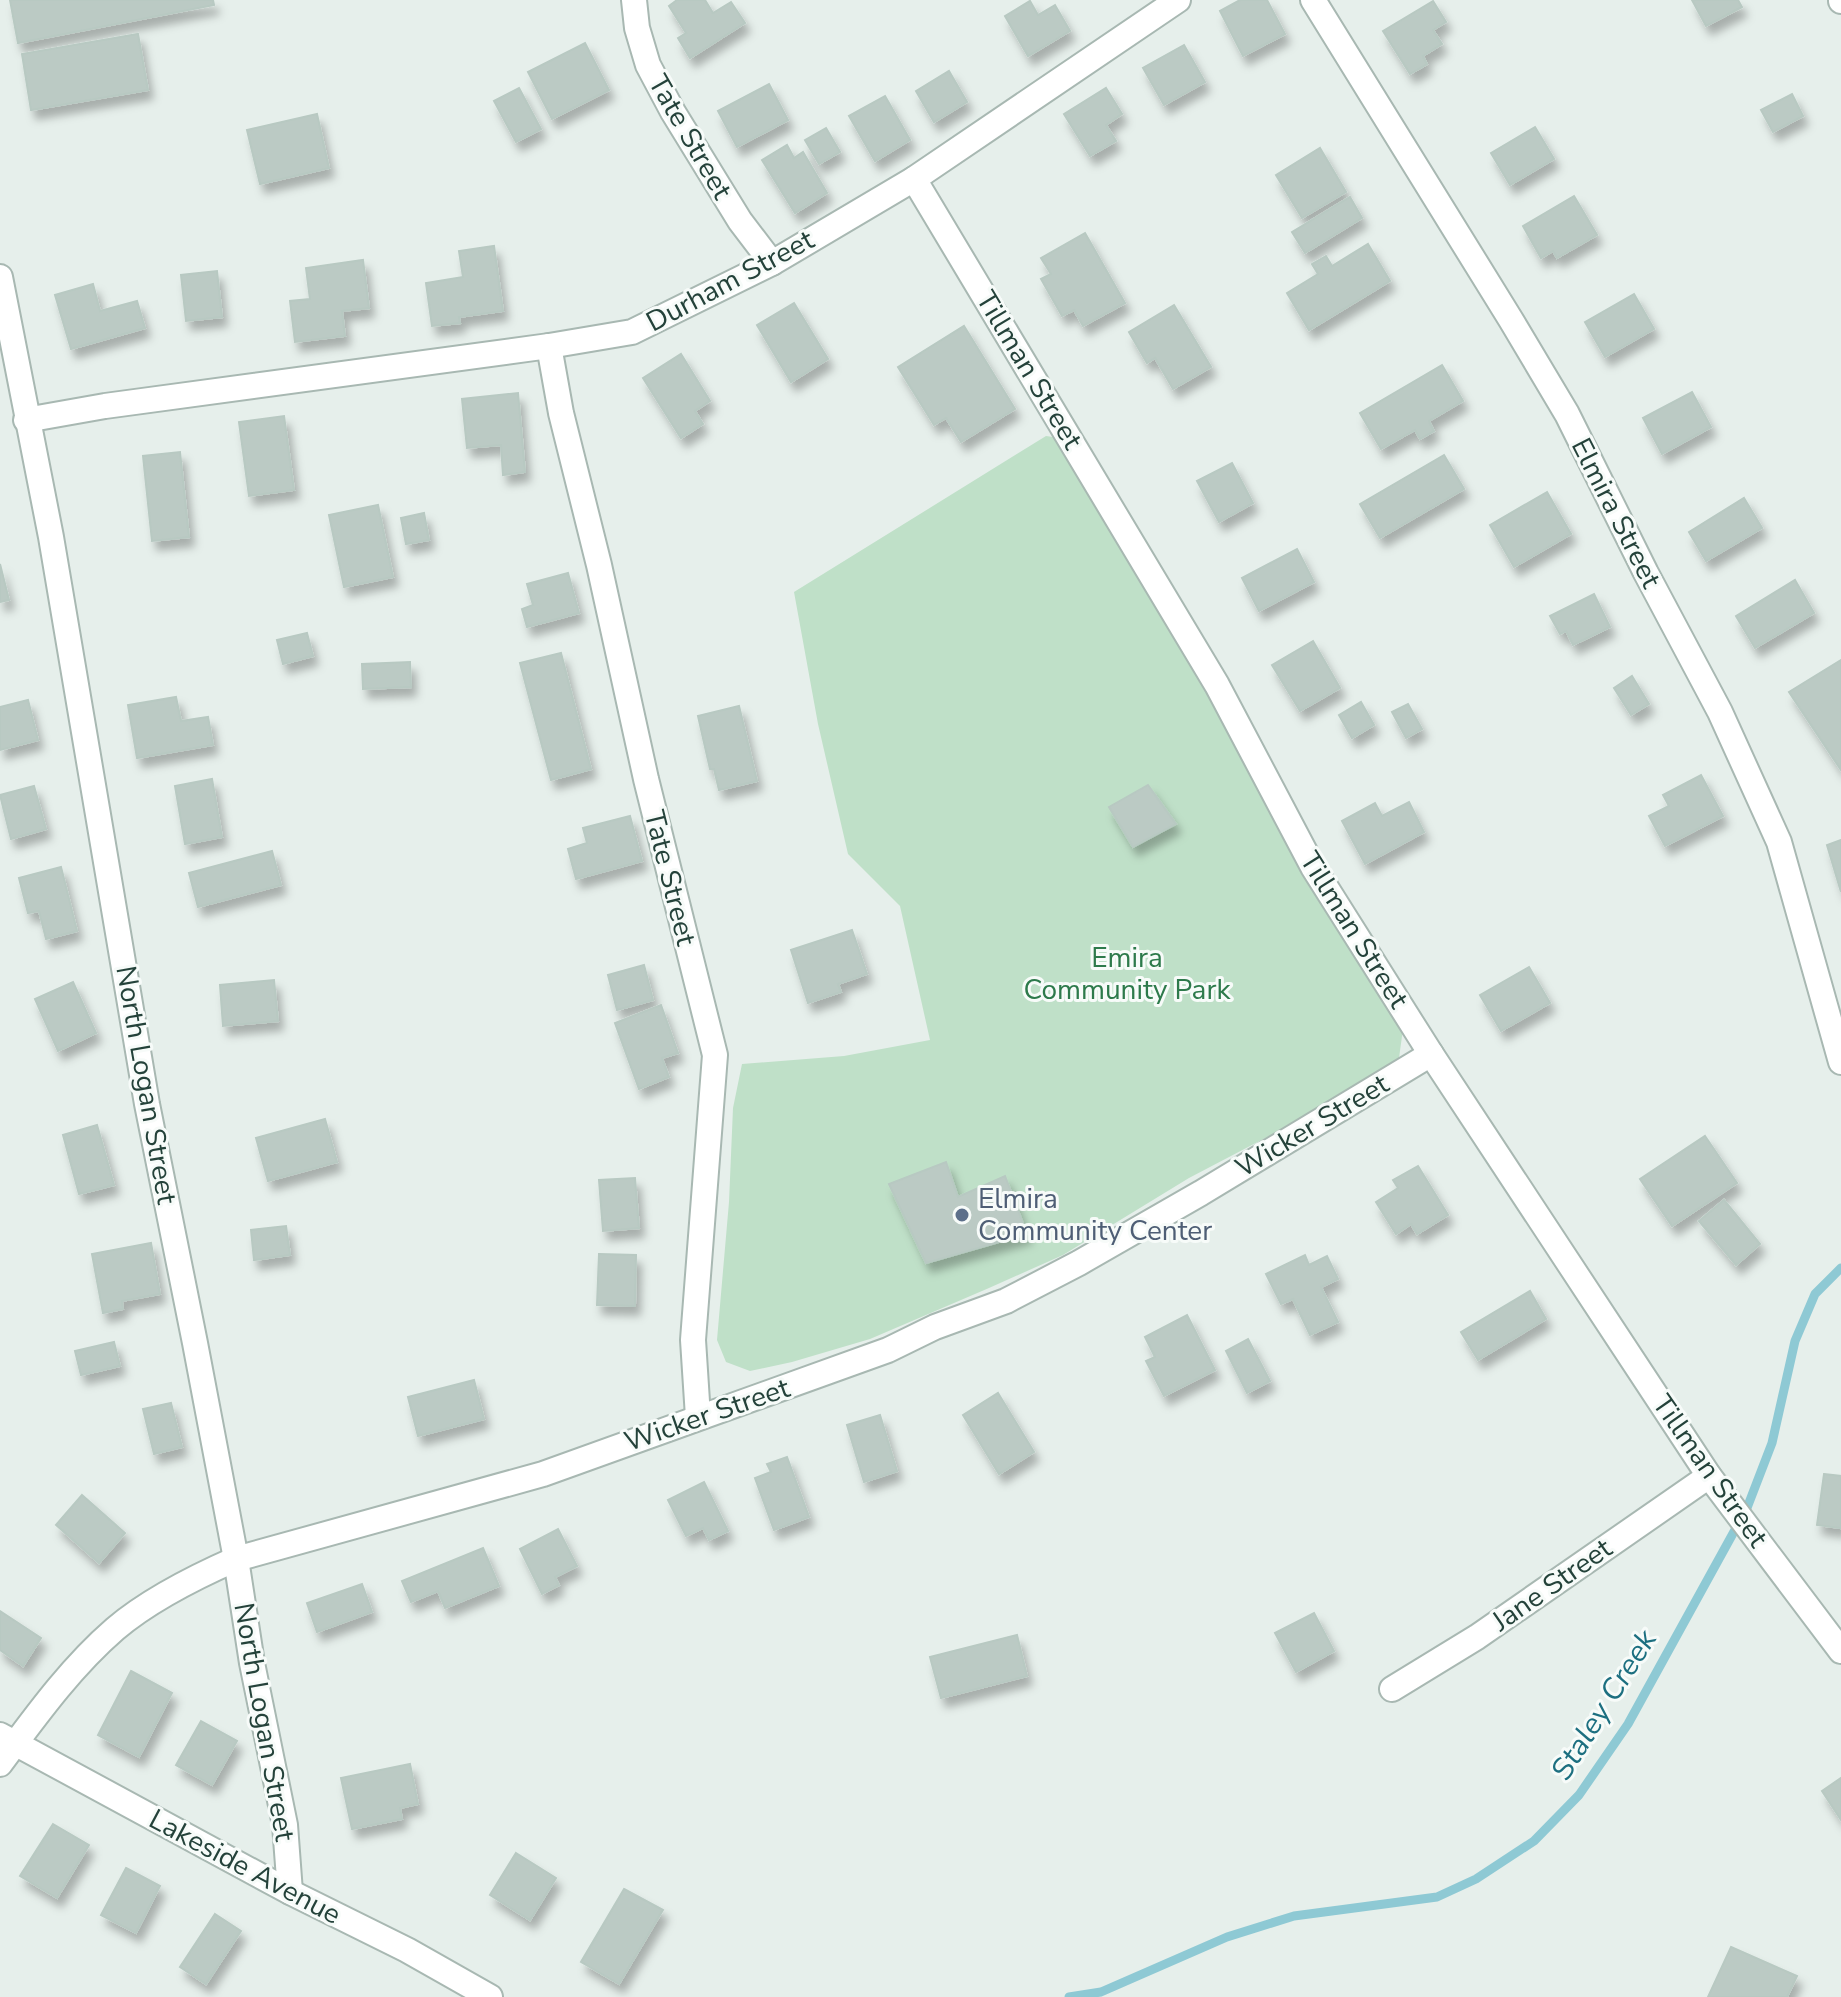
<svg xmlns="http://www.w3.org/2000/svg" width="1841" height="1997" viewBox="0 0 1841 1997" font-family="'Nunito Sans',sans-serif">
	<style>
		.green { fill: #bfe0c8 }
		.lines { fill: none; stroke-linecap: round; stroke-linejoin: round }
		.stream { stroke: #8ec9d4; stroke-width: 9 }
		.building { fill: #bbcac4; stroke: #b8c9c2; stroke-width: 2; filter: url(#shadow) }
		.minor-casing { stroke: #a8b8b2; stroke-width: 28 }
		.minor { stroke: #fff; stroke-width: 24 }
		.service-dot { fill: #5c6f8a; stroke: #f7fbf9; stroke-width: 3 }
		.labels { text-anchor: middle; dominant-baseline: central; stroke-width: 6; stroke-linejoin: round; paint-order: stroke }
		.street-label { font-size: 28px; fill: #24423a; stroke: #f7fbf9 }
		.park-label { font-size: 28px; fill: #2d7a4b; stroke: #f7fbf9 }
		.service-label { font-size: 28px; fill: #4e5e75; stroke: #f7fbf9; text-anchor: start }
		.water-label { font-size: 30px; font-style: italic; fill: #1c6f80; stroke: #f7fbf9 }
	</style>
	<defs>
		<filter id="shadow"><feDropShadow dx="5" dy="9" stdDeviation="4" flood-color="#0004"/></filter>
	</defs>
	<rect width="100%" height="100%" fill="#e6efeb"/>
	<path class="green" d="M1046,436L1060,438L1403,1029L1399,1058L1277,1132L1189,1178L1063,1255L989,1288L870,1339L792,1362L750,1371L726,1362L717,1340L729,1202L733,1108L742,1064L844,1056L930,1040L900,906L848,854L818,724L794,592Z"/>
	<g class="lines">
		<path class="stream" d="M1069,1997L1101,1992L1227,1937L1294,1916L1437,1897L1476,1879L1534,1841L1579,1795L1628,1724L1747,1508L1772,1443L1795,1341L1815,1294L1841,1268"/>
	</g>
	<g class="building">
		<path d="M10,0H213L214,5L18,43Z"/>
		<path d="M677,0H705L713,13L731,2L745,23L690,58L678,38L686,33L669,6Z"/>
		<path d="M1240,0H1267L1285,34L1243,56L1220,11Z"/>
		<path d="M1692,0H1738L1742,7L1706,26Z"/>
		<path d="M1030,1L1038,15L1055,5L1070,31L1028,56L1005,16Z"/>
		<path d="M1433,1L1446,22L1433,30L1442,44L1423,56L1427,64L1410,74L1383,31Z"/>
		<path d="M138,34L148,90L31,110L22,54Z"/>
		<path d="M585,43L609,90L552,119L528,72Z"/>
		<path d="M1184,45L1205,82L1164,105L1143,68Z"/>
		<path d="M949,71L967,102L934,122L916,91Z"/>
		<path d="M769,84L788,120L737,147L718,111Z"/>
		<path d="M519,88L541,129L516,142L494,101Z"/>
		<path d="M1106,88L1122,114L1106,125L1116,141L1090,156L1064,114Z"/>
		<path d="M1792,94L1803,116L1773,132L1761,110Z"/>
		<path d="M885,96L910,140L875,161L849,116Z"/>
		<path d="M317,114L329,168L260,184L247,130Z"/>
		<path d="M1535,127L1554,159L1510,185L1491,153Z"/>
		<path d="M826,128L840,152L819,164L805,140Z"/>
		<path d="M787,145L794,158L803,152L827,193L795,213L762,160Z"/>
		<path d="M1320,148L1346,192L1302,218L1276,175Z"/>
		<path d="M1574,196L1597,235L1557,258L1553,251L1541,258L1523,226Z"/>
		<path d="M1350,197L1362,218L1305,253L1292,232Z"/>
		<path d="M1085,233L1125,303L1083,326L1074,310L1062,316L1041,279L1051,274L1041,258Z"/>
		<path d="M1368,244L1390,281L1309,330L1287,293L1318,274L1312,264L1326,256L1332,266Z"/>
		<path d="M494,246L503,311L459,317L460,323L432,326L426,283L463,277L459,251Z"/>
		<path d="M363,260L369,308L342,311L345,336L295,342L290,301L310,299L306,268Z"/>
		<path d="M217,271L222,317L186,321L181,275Z"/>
		<path d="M93,284L100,311L137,301L145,328L71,349L55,295Z"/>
		<path d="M1634,294L1654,329L1605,357L1585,322Z"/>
		<path d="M794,303L828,359L791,382L757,325Z"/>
		<path d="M1174,305L1211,367L1173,389L1155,358L1147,363L1129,332Z"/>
		<path d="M964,326L1015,409L961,442L946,418L934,425L898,367Z"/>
		<path d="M681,354L710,401L695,411L703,424L681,438L643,378Z"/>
		<path d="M1442,365L1463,401L1429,421L1434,431L1420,439L1415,430L1381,449L1360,413Z"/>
		<path d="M1692,392L1711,427L1662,454L1643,418Z"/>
		<path d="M518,393L525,472L503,475L501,445L467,448L462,399Z"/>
		<path d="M284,416L294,490L249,496L239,422Z"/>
		<path d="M180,452L189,537L152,541L143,456Z"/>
		<path d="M1444,455L1464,489L1380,538L1360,504Z"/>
		<path d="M1232,463L1253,503L1219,522L1197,481Z"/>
		<path d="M1547,492L1571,534L1514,567L1490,525Z"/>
		<path d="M1744,498L1762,528L1706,561L1689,532Z"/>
		<path d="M378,505L393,577L344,587L329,515Z"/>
		<path d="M424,513L429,540L406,544L401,518Z"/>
		<path d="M1297,549L1314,582L1259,611L1242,578Z"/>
		<path d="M0,564L9,600L0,602Z"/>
		<path d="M568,573L579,613L527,627L522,609L533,605L527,584Z"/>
		<path d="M1795,580L1814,613L1755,648L1736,616Z"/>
		<path d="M1594,594L1610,627L1573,645L1566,631L1560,634L1550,616Z"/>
		<path d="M307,633L313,656L283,664L277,640Z"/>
		<path d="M1313,641L1340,688L1300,711L1272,665Z"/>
		<path d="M561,653L591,769L551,780L520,663Z"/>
		<path d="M1841,660V770L1789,692Z"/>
		<path d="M410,662L411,687L363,689L362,664Z"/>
		<path d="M1632,676L1649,704L1631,715L1614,688Z"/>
		<path d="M176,697L181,721L208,717L213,745L137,758L128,705Z"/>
		<path d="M28,700L38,740L0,750V707Z"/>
		<path d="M1361,702L1374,725L1352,738L1339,715Z"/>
		<path d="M1408,704L1422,729L1406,738L1392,712Z"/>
		<path d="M739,706L757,781L719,790L714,769H710L698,716Z"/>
		<path d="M1701,775L1723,816L1665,846L1649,816L1669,806L1663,795Z"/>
		<path d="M212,779L222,837L185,844L175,786Z"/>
		<path d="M1148,785L1176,824L1133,847L1109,807Z"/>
		<path d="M34,786L46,829L11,839L0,795Z"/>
		<path d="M1409,802L1424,832L1365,864L1342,821L1375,803L1382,816Z"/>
		<path d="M630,816L642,861L576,879L568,849L587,843L583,828Z"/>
		<path d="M1841,840V892L1827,845Z"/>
		<path d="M272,851L281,885L198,907L189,873Z"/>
		<path d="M61,867L77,931L46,939L39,911L28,913L19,878Z"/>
		<path d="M852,930L867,974L838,984L841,992L808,1003L791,950Z"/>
		<path d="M644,965L653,1000L617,1010L608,975Z"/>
		<path d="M1529,967L1550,1003L1501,1031L1480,995Z"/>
		<path d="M274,980L278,1021L223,1026L220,985Z"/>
		<path d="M73,982L96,1033L58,1051L35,999Z"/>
		<path d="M661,1005L678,1053L662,1058L669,1077L639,1089L615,1023Z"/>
		<path d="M325,1119L337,1162L268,1181L256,1138Z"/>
		<path d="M97,1125L114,1185L79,1194L63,1135Z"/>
		<path d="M1705,1136L1737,1183L1672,1226L1640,1179Z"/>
		<path d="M946,1162L958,1197L1005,1176L1027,1234L926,1263L889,1184Z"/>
		<path d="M1418,1166L1448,1215L1417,1234L1411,1224L1396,1234L1376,1202L1398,1188L1393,1180Z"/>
		<path d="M635,1178L639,1228L603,1231L599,1180Z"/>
		<path d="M1724,1200L1760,1244L1736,1265L1699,1221Z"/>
		<path d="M286,1226L290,1255L254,1260L251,1230Z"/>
		<path d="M151,1243L160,1294L122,1301L123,1309L103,1313L92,1254Z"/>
		<path d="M599,1254L636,1255L635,1306L597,1305Z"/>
		<path d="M1305,1255L1309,1265L1327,1256L1338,1279L1321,1287L1338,1322L1310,1335L1293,1299L1281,1304L1266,1274Z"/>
		<path d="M1530,1291L1546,1319L1478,1360L1461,1332Z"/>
		<path d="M1187,1315L1215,1370L1164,1396L1146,1361L1155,1357L1145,1337Z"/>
		<path d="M1248,1339L1270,1381L1247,1393L1226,1351Z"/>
		<path d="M114,1342L120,1366L81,1375L75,1351Z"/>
		<path d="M474,1380L484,1419L418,1436L408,1397Z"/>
		<path d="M998,1393L1034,1452L999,1474L963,1415Z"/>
		<path d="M171,1403L182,1447L154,1454L143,1409Z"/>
		<path d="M880,1415L897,1471L864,1482L847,1425Z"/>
		<path d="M787,1457L809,1517L774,1530L755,1478L771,1472L767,1464Z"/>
		<path d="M1824,1474L1841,1476V1528L1817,1525Z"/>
		<path d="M704,1482L728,1531L709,1540L703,1528L686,1536L668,1500Z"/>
		<path d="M82,1495L125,1533L99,1563L56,1525Z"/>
		<path d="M558,1529L577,1566L555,1577L559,1585L542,1594L520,1549Z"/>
		<path d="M483,1548L499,1586L445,1608L438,1591L411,1602L402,1581Z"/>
		<path d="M362,1584L372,1612L317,1632L307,1603Z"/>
		<path d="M0,1611L41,1638L23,1666L0,1650Z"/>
		<path d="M1314,1613L1334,1651L1296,1672L1275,1633Z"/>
		<path d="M1017,1635L1027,1676L941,1698L930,1657Z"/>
		<path d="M131,1671L172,1693L139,1757L98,1735Z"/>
		<path d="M201,1721L237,1741L212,1785L176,1765Z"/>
		<path d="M410,1764L418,1804L400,1808L402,1819L352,1829L341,1778Z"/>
		<path d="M1841,1778V1820L1822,1791Z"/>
		<path d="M53,1824L89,1845L57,1898L20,1876Z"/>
		<path d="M516,1853L556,1878L530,1920L490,1895Z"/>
		<path d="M126,1868L160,1886L136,1933L101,1915Z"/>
		<path d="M624,1889L663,1910L619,1984L581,1962Z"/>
		<path d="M215,1914L241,1931L206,1984L180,1967Z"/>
		<path d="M1731,1947L1797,1976L1787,1997H1708Z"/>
	</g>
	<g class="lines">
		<defs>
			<g id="minor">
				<path d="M634,0L637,28L648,65L673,112L740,221L772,263"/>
				<path d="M1313,0L1511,320L1567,414L1646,573L1720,712L1779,842L1841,1062"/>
				<path d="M1841,0V1"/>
				<path d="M914,179L1217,685L1313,867L1431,1054L1709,1476L1841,1651"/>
				<path d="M0,277L51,537L147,1104L195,1343L236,1559L252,1663L285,1825L290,1892"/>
				<path d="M549,346L561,413L599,565L646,779L715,1055L693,1340L698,1417"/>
				<path d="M26,420L105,406L549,346L632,332L772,263L914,179L1178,0"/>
				<path d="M1392,1689L1477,1637L1709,1476"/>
				<path d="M0,1735L290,1892L407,1950L490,1997"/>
				<path d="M0,1764C35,1717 70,1668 115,1629C149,1600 195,1577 236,1559L543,1474L888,1350L935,1327L1006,1301L1079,1263L1201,1193L1431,1054"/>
			</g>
		</defs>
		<use href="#minor" class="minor-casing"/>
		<use href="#minor" class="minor"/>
	</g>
	<circle class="service-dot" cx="962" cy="1215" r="8"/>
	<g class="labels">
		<g class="street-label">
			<text transform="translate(690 137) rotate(60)">Tate Street</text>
			<text transform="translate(730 281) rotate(-28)">Durham Street</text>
			<text transform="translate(1029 370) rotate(59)">Tillman Street</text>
			<text transform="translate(1616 513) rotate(63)">Elmira Street</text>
			<text transform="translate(670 878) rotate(76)">Tate Street</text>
			<text transform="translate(1354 930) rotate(58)">Tillman Street</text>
			<text transform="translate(146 1085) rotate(80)">North Logan Street</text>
			<text transform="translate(1312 1126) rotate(-31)">Wicker Street</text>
			<text transform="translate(707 1415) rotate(-19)">Wicker Street</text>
			<text transform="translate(1710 1471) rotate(55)">Tillman Street</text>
			<text transform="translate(1552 1585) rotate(-35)">Jane Street</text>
			<text transform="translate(264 1722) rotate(80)">North Logan Street</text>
			<text transform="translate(245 1867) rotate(28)">Lakeside Avenue</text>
		</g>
		<g class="park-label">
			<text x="1127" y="958">Emira<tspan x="1127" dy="32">Community Park</tspan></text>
		</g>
		<g class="service-label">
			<text x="978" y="1199">Elmira<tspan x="978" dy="32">Community Center</tspan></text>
		</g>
		<g class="water-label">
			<text transform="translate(1604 1705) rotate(-58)">Staley Creek</text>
		</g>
	</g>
</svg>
